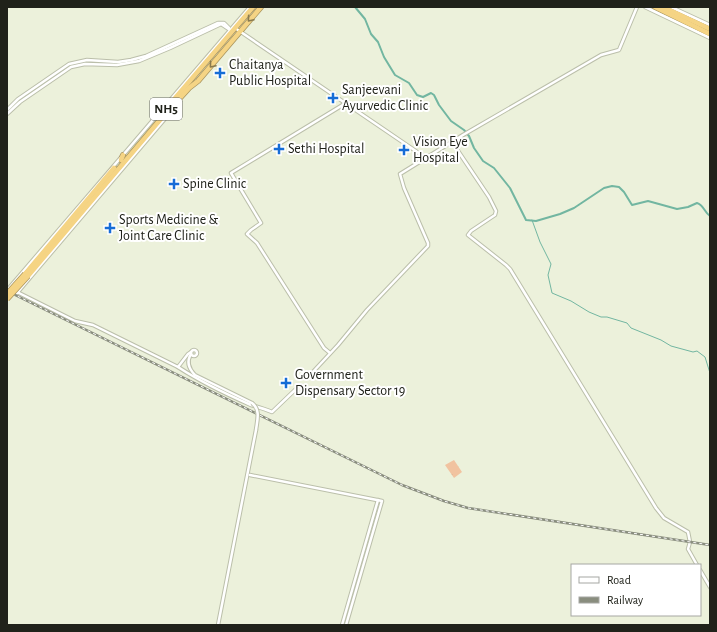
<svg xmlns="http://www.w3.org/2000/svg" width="717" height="632" viewBox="0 0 717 632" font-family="'Alegreya Sans',sans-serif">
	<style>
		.grass { fill: url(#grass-tufts) }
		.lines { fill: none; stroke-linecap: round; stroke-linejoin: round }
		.stream { stroke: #72b6a1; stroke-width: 1 }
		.canal { stroke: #72b6a1; stroke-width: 2 }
		.minor-casing { stroke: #bbbfaa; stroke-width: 4.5 }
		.highway-casing { stroke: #aa965f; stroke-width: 6 }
		.minor { stroke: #fff; stroke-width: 2.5 }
		.highway { stroke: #f5d484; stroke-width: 4.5 }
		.rail-casing { stroke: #898d7e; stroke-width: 2.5 }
		.rail { stroke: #fff; stroke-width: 1; stroke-dasharray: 3; stroke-linecap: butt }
		.minor-bridge-casing { stroke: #bbbfaa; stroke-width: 4.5; stroke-linecap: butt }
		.highway-bridge-casing { stroke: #aa965f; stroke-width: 6; stroke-linecap: butt }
		.minor-bridge { stroke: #fff; stroke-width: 2.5 }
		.highway-bridge { stroke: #f5d484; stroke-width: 4.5 }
		.oneway { stroke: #8a7b4f }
		.poi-dot { fill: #166cd6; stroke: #fff; stroke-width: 1.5 }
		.labels { text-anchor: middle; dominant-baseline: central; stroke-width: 4; stroke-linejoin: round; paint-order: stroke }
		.shield { fill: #fff; stroke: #63645f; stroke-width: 1 }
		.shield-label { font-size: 13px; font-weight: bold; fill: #20221a }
		.poi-label { font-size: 14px; fill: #20221a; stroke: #fff; text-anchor: start }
	</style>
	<defs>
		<pattern id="grass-tufts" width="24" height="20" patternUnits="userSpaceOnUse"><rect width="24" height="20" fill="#f1c3a0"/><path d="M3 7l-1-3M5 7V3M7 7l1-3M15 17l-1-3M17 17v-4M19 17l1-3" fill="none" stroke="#cea789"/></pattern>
	</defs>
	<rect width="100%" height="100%" fill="#ecf1db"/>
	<path class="grass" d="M454,460L462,472L454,478L445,465Z"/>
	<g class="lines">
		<path class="stream" d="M532,220L540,242L551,264L548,275L552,293L571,301L589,312L601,317H607L627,323L631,328L661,340L671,346L693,352L697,351L705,357L710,373"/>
		<path class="canal" d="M355,7L365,19L371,34L378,42L384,57L395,75L409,83L417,95L423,97L431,93L434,95L439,105L451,121L464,130L469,136L474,148L483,161L494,168L510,188L526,220L536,221L560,214L574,208L604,188L612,186L619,187L624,192L632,205L648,201L677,209L688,207L697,203C704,205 704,212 710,216"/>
		<defs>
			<g id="minor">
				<path d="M645,7L710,38"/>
				<path d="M671,7L710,25"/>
				<path d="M235,28L426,158"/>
				<path d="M7,110L18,99L69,64L87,60L118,62L131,60L146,56L218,23H224L229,28"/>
				<path d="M7,114L20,102L71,67L85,64L117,65L139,61L170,48L221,24L230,30"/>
				<path d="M452,142L489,197L496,211L495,215L471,231L468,235L506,265L510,269L656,508L664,518L688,532L690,542L688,549L697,565"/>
				<path d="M17,293L180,101"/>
				<circle cx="194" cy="353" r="3"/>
				<path d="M191,352L188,354L178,367L93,325L75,321L9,288L250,7"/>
				<path d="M330,353L324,348L257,243L247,234L251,230L261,223L231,173L346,103"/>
				<path d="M191,354C186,362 189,369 195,375L252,403"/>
				<path d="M178,367C201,382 226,394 251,405C258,407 265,409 272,412L296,389"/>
				<path d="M311,374L338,345L367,310L428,246V243L404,188L400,174L463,135L601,55L619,50L637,7"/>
				<path d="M250,475L382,501L346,625"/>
				<path d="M700,570L710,587"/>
				<path d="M218,625L256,430"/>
				<path d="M342,625L378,500"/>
			</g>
			<g id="highway">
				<path d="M655,7L710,34"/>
				<path d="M663,7L710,29"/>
				<path d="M170,104L253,7"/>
				<path d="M121,160L123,155"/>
				<path d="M25,274L114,168"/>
				<path d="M28,276L160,120L189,88L198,81L261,7"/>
			</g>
		</defs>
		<use href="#minor" class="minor-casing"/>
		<use href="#highway" class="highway-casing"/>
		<use href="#minor" class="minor"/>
		<use href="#highway" class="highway"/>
		<defs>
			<path id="rail" d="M7,291L402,485L444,501L468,508L710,545"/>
		</defs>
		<use href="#rail" class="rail-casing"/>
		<use href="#rail" class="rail"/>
		<defs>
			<path id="minor-bridge" d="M252,403C261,410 257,421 256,430"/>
			<g id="highway-bridge">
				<path d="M7,294L25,274"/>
				<path d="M7,299L28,276"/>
			</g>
		</defs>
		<use href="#minor-bridge" class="minor-bridge-casing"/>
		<use href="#highway-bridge" class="highway-bridge-casing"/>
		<use href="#minor-bridge" class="minor-bridge"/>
		<use href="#highway-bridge" class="highway-bridge"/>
	</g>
	<defs><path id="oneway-chevron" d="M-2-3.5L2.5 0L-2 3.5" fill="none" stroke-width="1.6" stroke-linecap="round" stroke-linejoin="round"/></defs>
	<g class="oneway">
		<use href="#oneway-chevron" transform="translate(250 19) rotate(130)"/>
		<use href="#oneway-chevron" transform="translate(212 65) rotate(130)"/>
	</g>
	<g class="poi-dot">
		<path d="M218 67h4v4h4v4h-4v4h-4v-4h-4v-4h4z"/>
		<path d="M331 92h4v4h4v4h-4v4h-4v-4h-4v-4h4z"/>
		<path d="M277 143h4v4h4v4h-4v4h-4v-4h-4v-4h4z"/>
		<path d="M402 144h4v4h4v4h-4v4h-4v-4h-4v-4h4z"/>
		<path d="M172 178h4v4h4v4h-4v4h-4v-4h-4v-4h4z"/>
		<path d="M108 222h4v4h4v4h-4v4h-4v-4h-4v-4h4z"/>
		<path d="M284 377h4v4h4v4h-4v4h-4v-4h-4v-4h4z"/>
	</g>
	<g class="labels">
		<rect class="shield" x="150" y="98" width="32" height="22" rx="3"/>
		<g class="shield-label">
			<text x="166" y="109">NH5</text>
		</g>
		<g class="poi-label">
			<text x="229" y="65">Chaitanya<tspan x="229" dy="16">Public Hospital</tspan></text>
			<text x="342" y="90">Sanjeevani<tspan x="342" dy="16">Ayurvedic Clinic</tspan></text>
			<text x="413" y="142">Vision Eye<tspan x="413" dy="16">Hospital</tspan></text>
			<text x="288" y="149">Sethi Hospital</text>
			<text x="183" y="184">Spine Clinic</text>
			<text x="119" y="220">Sports Medicine &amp;<tspan x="119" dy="16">Joint Care Clinic</tspan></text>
			<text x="295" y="375">Government<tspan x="295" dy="16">Dispensary Sector 19</tspan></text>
		</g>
	</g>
	<rect width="717" height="632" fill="none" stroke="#20221a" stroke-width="16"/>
	<rect x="571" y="564" width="130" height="52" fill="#ffffff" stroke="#a6a7a3"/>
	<rect x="579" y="577" width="20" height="6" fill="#ffffff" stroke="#a6a7a3"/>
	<text x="607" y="584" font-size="12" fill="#20221a">Road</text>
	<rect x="579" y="597" width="20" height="6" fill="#898d7e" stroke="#a6a7a3"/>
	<text x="607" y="604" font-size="12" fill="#20221a">Railway</text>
</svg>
